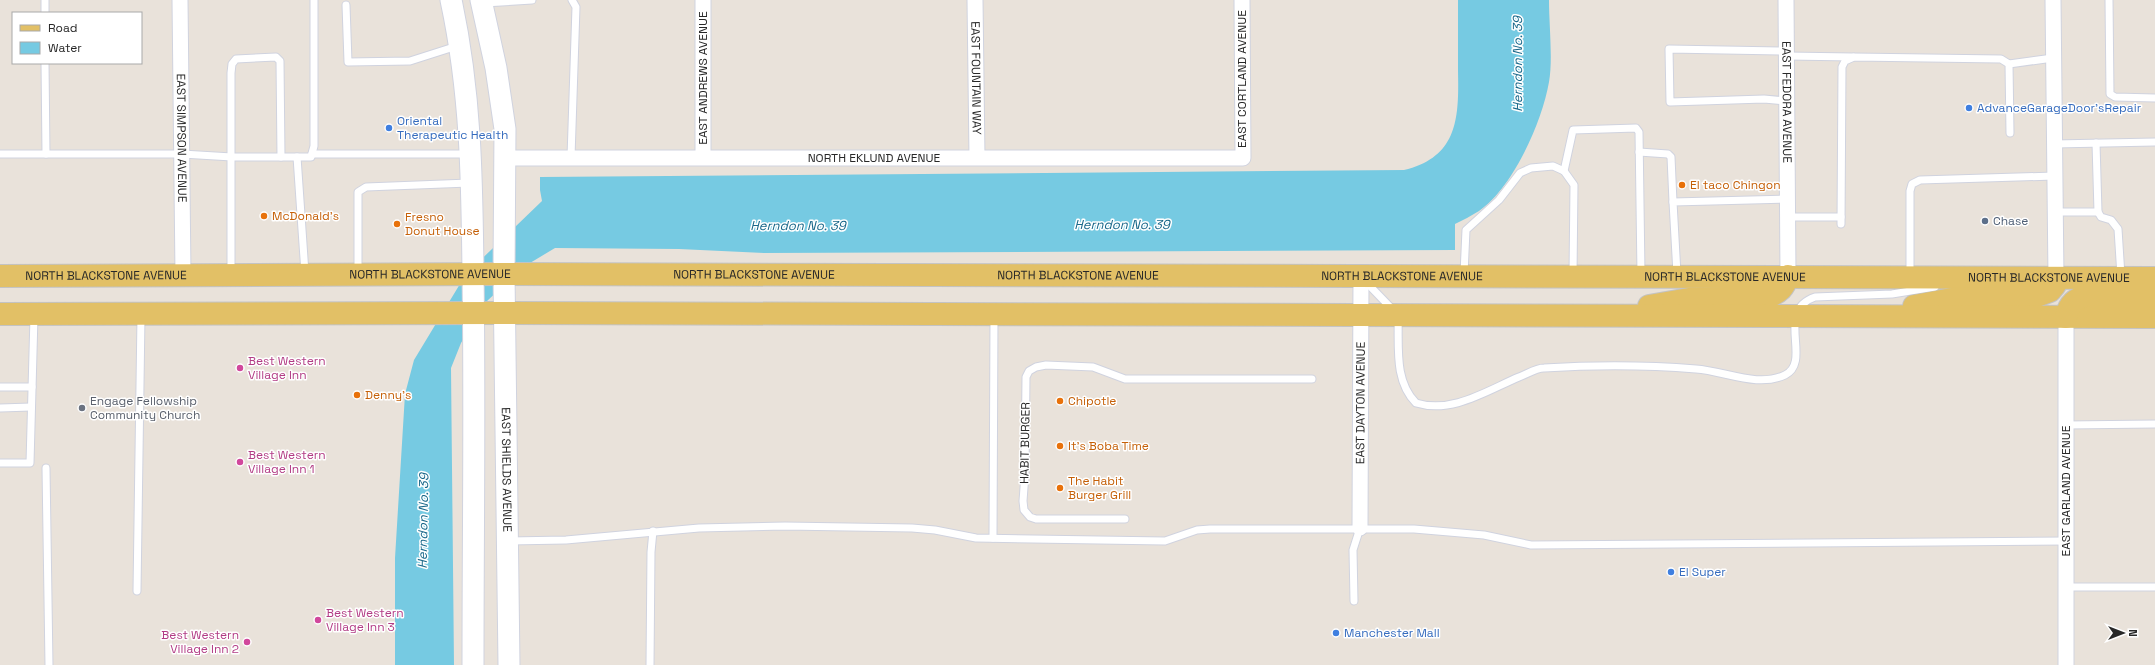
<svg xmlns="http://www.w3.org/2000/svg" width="2155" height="665" viewBox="0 0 2155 665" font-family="'Space Grotesk',sans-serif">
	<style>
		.water { fill: #76cae2 }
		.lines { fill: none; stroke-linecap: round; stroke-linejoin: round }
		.service-casing { stroke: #d0d3df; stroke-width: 9 }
		.minor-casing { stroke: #d0d3df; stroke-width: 17 }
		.secondary-casing { stroke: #d0d3df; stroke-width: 23 }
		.primary-casing { stroke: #c3c3c3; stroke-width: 24 }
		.service { stroke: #fff; stroke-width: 7 }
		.minor { stroke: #fff; stroke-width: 15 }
		.secondary { stroke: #fff; stroke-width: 21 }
		.primary { stroke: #e2c066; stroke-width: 22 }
		.shop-dot { fill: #3f7fe0; stroke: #fff; stroke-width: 1.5 }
		.food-dot { fill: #e8710a; stroke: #fff; stroke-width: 1.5 }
		.service-dot { fill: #5c6f8a; stroke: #fff; stroke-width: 1.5 }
		.hotel-dot { fill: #d1479c; stroke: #fff; stroke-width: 1.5 }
		.worship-dot { fill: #6b7280; stroke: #fff; stroke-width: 1.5 }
		.labels { text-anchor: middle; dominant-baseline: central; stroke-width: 3; stroke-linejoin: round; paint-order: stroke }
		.street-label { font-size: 12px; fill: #282828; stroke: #fff }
		.shop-label { font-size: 12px; fill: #366cbe; stroke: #fff; text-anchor: start }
		.food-label { font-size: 12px; fill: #c56008; stroke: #fff; text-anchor: start }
		.service-label { font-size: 12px; fill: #4e5e75; stroke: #fff; text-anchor: start }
		.hotel-label { font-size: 12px; fill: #b23c85; stroke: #fff; text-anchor: start }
		.worship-label { font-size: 12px; fill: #5b616d; stroke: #fff; text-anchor: start }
		.water-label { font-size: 13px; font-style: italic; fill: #19688a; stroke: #fff }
	</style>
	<rect width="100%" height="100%" fill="#e9e2da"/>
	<path class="water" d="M1458,0H1549C1549,24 1553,60 1549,82C1542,122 1513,188 1479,211C1471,216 1463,220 1455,224V250L764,253L679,249L555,248L525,266L487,301L461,343L451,368L454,665H395V558L405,394L414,360L466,274L542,201L540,190V177L1404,170C1458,157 1459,118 1458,71C1458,47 1458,24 1458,0Z"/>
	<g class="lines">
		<defs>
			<g id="service">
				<path d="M45,0V13"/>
				<path d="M2109,0L2110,94L2115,97L2155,98"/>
				<path d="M484,3L532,0"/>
				<path d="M346,5L348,62L410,61L457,46"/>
				<path d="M1787,51L1669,49L1670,102L1764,99L1787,101"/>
				<path d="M1787,56L1853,57"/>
				<path d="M45,63L46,154"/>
				<path d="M2009,64L2053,58"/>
				<path d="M2096,143L2098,212L2101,217L2111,220L2118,229L2121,276"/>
				<path d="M2054,144L2155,142"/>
				<path d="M1639,152L1668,154L1671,157L1673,202"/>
				<path d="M0,154H182L232,157H311L314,146V0"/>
				<path d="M312,154H469"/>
				<path d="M297,157L305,273"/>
				<path d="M571,157L576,7L572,0"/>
				<path d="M1564,171L1573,130L1636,128L1639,132L1641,274"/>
				<path d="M2055,212H2098"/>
				<path d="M1789,217H1841"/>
				<path d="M1841,224L1842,67L1845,61L1854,57L2001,59L2009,64L2010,133"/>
				<path d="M358,273V192L366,187L469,183"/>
				<path d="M231,274V73L232,64L236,59L276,57L280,61L281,157"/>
				<path d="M1464,274L1466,230L1499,200L1520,173L1531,168L1553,166L1564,171L1574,185L1573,275"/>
				<path d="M1677,274L1673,202L1788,199"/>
				<path d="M1910,275V191L1912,184L1920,180L2054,176"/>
				<path d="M1365,281L1393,310"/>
				<path d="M1398,318C1399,347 1394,381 1416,403C1452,414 1486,391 1519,377C1527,374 1536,368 1544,368C1593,365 1647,365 1696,369C1725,371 1758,388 1785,375C1813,361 1774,311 1815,297L1892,294L1935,287"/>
				<path d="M0,387H32"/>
				<path d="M0,408L31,407"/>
				<path d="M2066,425L2155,424"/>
				<path d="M0,463H30L34,316"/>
				<path d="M46,468L49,665"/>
				<path d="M1125,519H1036L1030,517L1024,510L1023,501L1025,474L1026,377L1029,371L1036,367L1046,365L1093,367L1125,379H1312"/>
				<path d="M993,538L994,317"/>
				<path d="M509,541L566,540L699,528L785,526L912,528L935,530L976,538L1165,541L1197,530L1210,529H1414L1484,535L1531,545L2066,541"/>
				<path d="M2066,587H2155"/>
				<path d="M137,591L141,316"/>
				<path d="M1354,601L1353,550L1360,528"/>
				<path d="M650,665L651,552L653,531"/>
			</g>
			<g id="minor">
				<path id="s1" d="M180,0L183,275"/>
				<path id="s2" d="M975,0L977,157"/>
				<path id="s3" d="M1786,0L1788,276"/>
				<path d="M2053,0L2056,278"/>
				<path d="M703,156V0"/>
				<path id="s4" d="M505,158H1243L1242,0"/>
				<path d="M2066,317V665"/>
				<path id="s5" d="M1360,528L1361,277"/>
			</g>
			<g id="secondary">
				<path d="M451,0C471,93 472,179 473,273C475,404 473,534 473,665"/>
				<path id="s6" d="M481,0L496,68L505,129L504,274L509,665"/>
			</g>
			<g id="primary">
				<path id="s7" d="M0,276L504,274L2155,278"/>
				<path d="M1649,306L1689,299L1768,297C1780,292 1784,288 1788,276"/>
				<path d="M1914,306L1952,299L2034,297L2050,291L2055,285L2056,278"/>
				<path d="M0,314L505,313L2155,317"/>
				<path d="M2066,317C2069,303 2075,299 2088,295H2155"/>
			</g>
		</defs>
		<use href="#service" class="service-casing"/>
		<use href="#minor" class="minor-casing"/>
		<use href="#secondary" class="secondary-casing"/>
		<use href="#primary" class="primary-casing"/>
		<use href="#service" class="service"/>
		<use href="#minor" class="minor"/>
		<use href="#secondary" class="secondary"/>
		<use href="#primary" class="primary"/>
	</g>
	<g class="shop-dot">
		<circle cx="1969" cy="108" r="4"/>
		<circle cx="389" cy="128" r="4"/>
		<circle cx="1671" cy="572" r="4"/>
		<circle cx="1336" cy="633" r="4"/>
	</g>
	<g class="food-dot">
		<circle cx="1682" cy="185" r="4"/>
		<circle cx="264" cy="216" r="4"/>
		<circle cx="397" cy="224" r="4"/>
		<circle cx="357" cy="395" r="4"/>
		<circle cx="1060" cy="401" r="4"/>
		<circle cx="1060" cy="446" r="4"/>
		<circle cx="1060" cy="488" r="4"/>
	</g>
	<circle class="service-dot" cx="1985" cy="221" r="4"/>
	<g class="hotel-dot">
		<circle cx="240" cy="368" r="4"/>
		<circle cx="240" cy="462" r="4"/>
		<circle cx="318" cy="620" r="4"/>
		<circle cx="247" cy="642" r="4"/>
	</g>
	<circle class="worship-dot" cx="82" cy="408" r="4"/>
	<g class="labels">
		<g class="street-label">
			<text transform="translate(703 78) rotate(-90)">EAST ANDREWS AVENUE</text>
			<text stroke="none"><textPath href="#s2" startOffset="78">EAST FOUNTAIN WAY</textPath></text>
			<text transform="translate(1242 79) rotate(-90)">EAST CORTLAND AVENUE</text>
			<text stroke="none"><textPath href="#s3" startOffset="102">EAST FEDORA AVENUE</textPath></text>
			<text stroke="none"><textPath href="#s1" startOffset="138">EAST SIMPSON AVENUE</textPath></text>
			<text stroke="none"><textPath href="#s4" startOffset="369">NORTH EKLUND AVENUE</textPath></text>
			<text stroke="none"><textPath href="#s7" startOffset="106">NORTH BLACKSTONE AVENUE</textPath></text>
			<text stroke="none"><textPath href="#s7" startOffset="430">NORTH BLACKSTONE AVENUE</textPath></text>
			<text stroke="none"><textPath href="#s7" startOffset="754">NORTH BLACKSTONE AVENUE</textPath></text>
			<text stroke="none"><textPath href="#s7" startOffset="1078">NORTH BLACKSTONE AVENUE</textPath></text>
			<text stroke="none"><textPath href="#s7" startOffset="1402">NORTH BLACKSTONE AVENUE</textPath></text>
			<text stroke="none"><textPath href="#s7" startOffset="1725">NORTH BLACKSTONE AVENUE</textPath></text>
			<text stroke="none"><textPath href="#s7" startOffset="2049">NORTH BLACKSTONE AVENUE</textPath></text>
			<text stroke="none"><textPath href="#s5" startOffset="125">EAST DAYTON AVENUE</textPath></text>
			<text transform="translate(1025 443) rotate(-89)">HABIT BURGER</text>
			<text stroke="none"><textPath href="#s6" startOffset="472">EAST SHIELDS AVENUE</textPath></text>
			<text transform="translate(2066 491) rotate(-90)">EAST GARLAND AVENUE</text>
		</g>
		<g class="shop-label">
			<text x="1977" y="108">AdvanceGarageDoor'sRepair</text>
			<text x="397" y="121">Oriental<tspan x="397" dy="14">Therapeutic Health</tspan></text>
			<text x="1679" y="572">El Super</text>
			<text x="1344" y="633">Manchester Mall</text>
		</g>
		<g class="food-label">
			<text x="1690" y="185">El taco Chingon</text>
			<text x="272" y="216">McDonald's</text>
			<text x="405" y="217">Fresno<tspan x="405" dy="14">Donut House</tspan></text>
			<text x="365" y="395">Denny's</text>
			<text x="1068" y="401">Chipotle</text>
			<text x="1068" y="446">It's Boba Time</text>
			<text x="1068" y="481">The Habit<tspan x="1068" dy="14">Burger Grill</tspan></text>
		</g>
		<g class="service-label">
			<text x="1993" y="221">Chase</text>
		</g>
		<g class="hotel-label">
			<text x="248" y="361">Best Western<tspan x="248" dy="14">Village Inn</tspan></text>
			<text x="248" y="455">Best Western<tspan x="248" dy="14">Village Inn 1</tspan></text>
			<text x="326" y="613">Best Western<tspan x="326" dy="14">Village Inn 3</tspan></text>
			<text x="239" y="635" text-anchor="end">Best Western<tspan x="239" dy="14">Village Inn 2</tspan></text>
		</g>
		<g class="worship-label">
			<text x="90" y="401">Engage Fellowship<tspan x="90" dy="14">Community Church</tspan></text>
		</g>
		<g class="water-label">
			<text transform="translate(1517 64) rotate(-90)">Herndon No. 39</text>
			<text x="1122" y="224">Herndon No. 39</text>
			<text x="798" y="225">Herndon No. 39</text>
			<text transform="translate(423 521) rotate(-89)">Herndon No. 39</text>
		</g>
	</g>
	<rect x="12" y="12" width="130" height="52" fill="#ffffff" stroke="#a9a9a9"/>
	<rect x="20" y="25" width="20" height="6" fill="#e2c066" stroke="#a9a9a9"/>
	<text x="48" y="32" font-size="12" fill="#282828">Road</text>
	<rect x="20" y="42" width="20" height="12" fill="#76cae2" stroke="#a9a9a9"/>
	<text x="48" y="52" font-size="12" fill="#282828">Water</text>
	<g transform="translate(2123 633) rotate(90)" stroke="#ffffff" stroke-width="3" paint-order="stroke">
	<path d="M0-3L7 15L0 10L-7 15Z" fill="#282828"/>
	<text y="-6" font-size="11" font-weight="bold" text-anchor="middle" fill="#282828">N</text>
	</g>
</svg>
